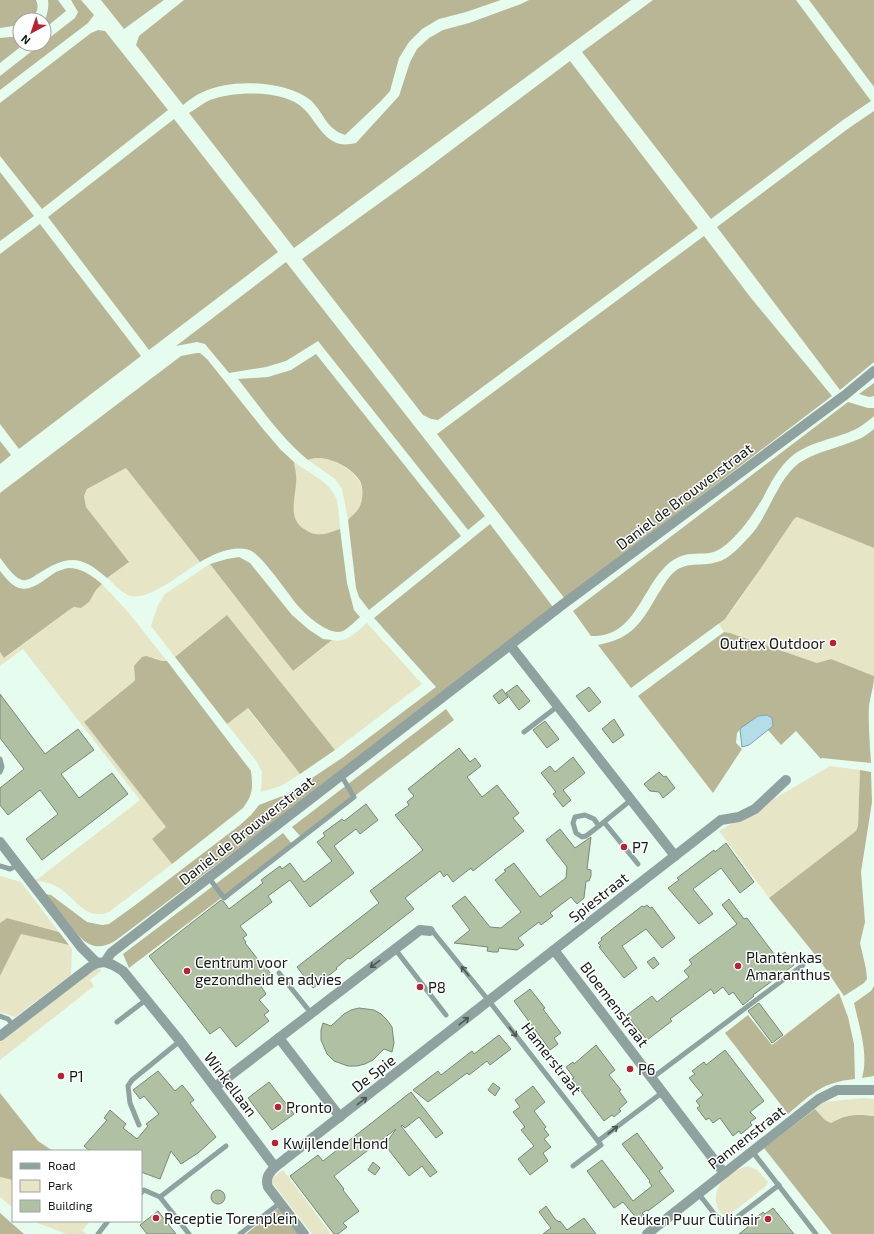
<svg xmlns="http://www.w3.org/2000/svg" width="874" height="1234" viewBox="0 0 874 1234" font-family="'Exo 2',sans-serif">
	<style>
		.green { fill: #e6e5c6 }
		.forest { fill: #b8b694 }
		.water { fill: #b2dde9; stroke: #82a2aa }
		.building { fill: #afc1a2; stroke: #7c8775 }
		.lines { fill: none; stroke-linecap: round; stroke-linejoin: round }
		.service { stroke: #8fa2a0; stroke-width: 5 }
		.minor { stroke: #8fa2a0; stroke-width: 10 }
		.oneway { stroke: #4a5754 }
		.poi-dot { fill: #b52334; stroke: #fff; stroke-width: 1.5 }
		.labels { text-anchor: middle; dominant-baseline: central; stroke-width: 3; stroke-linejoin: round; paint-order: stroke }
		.street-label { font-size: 15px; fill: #121a16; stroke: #fff }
		.poi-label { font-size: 15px; fill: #121a16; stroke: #fff; text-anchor: start }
	</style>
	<rect width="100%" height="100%" fill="#e6fcef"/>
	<g class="green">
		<path d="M315,456C339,460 375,479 359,508C356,513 351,516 348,520L342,489L335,479L308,460Z"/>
		<path d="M294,462C307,472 329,481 336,498C339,507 339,519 340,529C325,534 319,538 304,529C301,528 297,524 295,521C289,509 298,478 294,462Z"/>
		<path d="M126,468L200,562C184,571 144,606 126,594C119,590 113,583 107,578L128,562L86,507L84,496L87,489Z"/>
		<path d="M797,517L874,548V676L831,659L817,663L730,633L724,632L718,623L725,619L736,605L794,519Z"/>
		<path d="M210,564L293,671L332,640C346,644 357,631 367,623L422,684L335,750L227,615L175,657L151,626L158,605L165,594Z"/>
		<path d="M102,584L128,612L167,661H162L155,658L134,666L135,680L132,683L84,722L166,827L152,839L172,864L109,912C87,921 76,900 61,889C54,884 44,881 35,881L140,800L23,649L0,666V652L5,658L69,610L74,607L81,608L89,602L96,590Z"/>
		<path d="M247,708L300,774L281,786L261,792L262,772L257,762L227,724Z"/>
		<path d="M830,766L860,770L858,826L856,831L769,898L719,831Z"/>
		<path d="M0,876L21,882L59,932L7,918L0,923Z"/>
		<path d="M21,934L69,945L72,949L71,975L15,1017L0,1012V976Z"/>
		<path d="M99,968L101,971L90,980L94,986L0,1060V1042L93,970Z"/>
		<path d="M862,1098L874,1099V1116C856,1114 847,1114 831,1123L825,1120L815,1109L824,1102Z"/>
		<path d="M748,1166L757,1170L768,1182L766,1186L728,1216C721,1215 719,1212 717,1206C711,1185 730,1171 748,1166Z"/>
		<path d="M283,1170L331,1234H312L271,1181L273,1178Z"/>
		<path d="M0,1177L13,1180V1208L0,1197Z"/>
		<path d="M32,1221H90L82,1231L87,1234H67Z"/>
	</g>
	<g class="forest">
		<path d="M0,0H36C40,8 36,15 30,20H20V25L0,28Z"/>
		<path d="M48,0H58L66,11L44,29C44,19 50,10 48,0Z"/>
		<path d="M71,0H81L94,15L88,23L0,90V76L41,44H44V42L75,18L78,12Z"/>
		<path d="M101,0H164L124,29Z"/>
		<path d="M184,0H501L466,12L439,19L422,29L409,42L399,58L390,91L381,101L345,135C324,128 324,111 309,99C284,81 231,78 203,92C196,95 189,100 183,105L136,45L139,36Z"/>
		<path d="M529,0H631L294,248L189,113C196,109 203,103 210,100C234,91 285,89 304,109C316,121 323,140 340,144C345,145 351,144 356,143L399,96L410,62L417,49L429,38L443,30L469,23L521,4Z"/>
		<path d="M653,0H796L871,101L843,120L711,219L582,52Z"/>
		<path d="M809,0H874V87Z"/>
		<path d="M98,30L105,31L168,110L42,209L0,156V103L91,33Z"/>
		<path d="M20,36V44H24L0,63V38Z"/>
		<path d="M570,61L698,228L465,400L438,420L431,419L423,415L302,259L417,176Z"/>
		<path d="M874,111V362L840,390L717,227L849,128Z"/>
		<path d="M174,119L278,252L149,350L48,217Z"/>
		<path d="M0,172L34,216L0,241Z"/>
		<path d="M40,224L141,356L19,449L0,424V254Z"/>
		<path d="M704,236L751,298L832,396L565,599L437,434Z"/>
		<path d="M286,262L485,516L468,530L318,341L286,361L266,367L229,373L205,344L197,342L176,346Z"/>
		<path d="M197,353H200L207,359L263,429L281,450L294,462C295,469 297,476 296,483C295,500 288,519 304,529C318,538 325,534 340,529L347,583L354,610L360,617C355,621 349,628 343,631C336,634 329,630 323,627C315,622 306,615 299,607C290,597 261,553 249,550C233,545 214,554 200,562L126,468L87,489L84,496L86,507L129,562L107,578C79,553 66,556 36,575C32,578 27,581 22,580C13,577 6,565 0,558V493L181,356Z"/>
		<path d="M316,354L461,536L369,610L359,597L356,588L348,520C351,516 356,513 359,508C363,501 364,489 360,481C351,466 323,453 308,460C280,437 260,407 238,379L268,377L291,370Z"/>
		<path d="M874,383V396L869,397L859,394Z"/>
		<path d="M848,402L868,408H874V416C868,421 861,427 854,430C834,439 809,442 792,456C779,467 771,482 763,498C752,516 740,534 723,547C713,555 703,553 691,554C683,554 673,559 667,565C641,589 635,638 591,636L573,611Z"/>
		<path d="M874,429V548L797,517L794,519L761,568L725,619L631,688L598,645C633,638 641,623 658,594C663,587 667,578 674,572C687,561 702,567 717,562C730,559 741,545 750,536C769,515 777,480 799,463C817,451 839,448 859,439C864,437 869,433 874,429Z"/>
		<path d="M0,441L11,455L0,464Z"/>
		<path d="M490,524L553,607L349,765L115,941C91,955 81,939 67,921C59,912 52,903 45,894L51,895L87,922L102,925L109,924L134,906L240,825L251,815L259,805L285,795L315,776L342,758L436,687L374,618Z"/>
		<path d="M239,557L250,563L292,615L308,629L323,639L332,640L293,671L210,564L227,559Z"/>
		<path d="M68,568C82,568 91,575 102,584L96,590L89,602L81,608L74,607L69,610L4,658L0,652V571C5,577 11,585 19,588C33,592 46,578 56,572C60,570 64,569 68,568Z"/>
		<path d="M227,615L335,750L300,774L248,708L227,724L175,657Z"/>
		<path d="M724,632L730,633L817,663L831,659L874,676C874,687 870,696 869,707C868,725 870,744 871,763L822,758L821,759L796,731L781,745L768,730L773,726L741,728L737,733L736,743L742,749L713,793L638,696Z"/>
		<path d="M146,656L162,661H167L251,771C253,788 253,794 243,808L172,864L152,839L166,827L84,722L132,683L135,680L134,666L142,657Z"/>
		<path d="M446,709L454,720L301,837L292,827Z"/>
		<path d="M860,770L871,772L872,802L861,872L865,922L860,943L866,969L867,979L864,983L844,996L821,962L769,898L856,831L858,826Z"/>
		<path d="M283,833L292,844L129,968L123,954Z"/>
		<path d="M7,918L59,932L69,945L21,934L0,976V923Z"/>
		<path d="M874,986V1076L862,1078C869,1054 859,1026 854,1003L871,991Z"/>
		<path d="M839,993L848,1017L854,1044L855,1079C822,1082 812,1094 788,1114L725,1033L748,1015L772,1045Z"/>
		<path d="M0,1093L38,1141L53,1151H13V1180L0,1177Z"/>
		<path d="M815,1109L825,1120L831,1123C847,1114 855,1114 874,1116V1234H832L764,1148Z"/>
		<path d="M278,1208L299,1234H246Z"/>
		<path d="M0,1213L24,1234H0Z"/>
	</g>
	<path class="water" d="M767,715L772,718L773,726L749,745L742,747L740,730L741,728L758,716Z"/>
	<g class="building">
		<path d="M517,685L530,701L519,710L506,693Z"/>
		<path d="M589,687L601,702L589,712L576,696Z"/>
		<path d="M502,689L508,697L499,704L493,696Z"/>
		<path d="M0,694L45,754L78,729L94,750L61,774L79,798L112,773L128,794L42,860L26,839L58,814L40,790L8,815L0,805V788L24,769L0,738Z"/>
		<path d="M614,719L624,735L613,743L602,729Z"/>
		<path d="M545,721L559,739L547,748L533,730Z"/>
		<path d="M459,748L470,762L475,758L481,766L467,777L482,797L497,785L519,813L513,818L524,831L473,871L471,868L453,882L447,874L444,877L440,871L405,898L414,909L350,959L348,958L336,968L337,969L313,988L297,967L379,903L370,891L423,850L395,815L409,805L407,802L414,796L408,789Z"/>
		<path d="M573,757L585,773L563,790L571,800L563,807L553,794L556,792L541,773L550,766L555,772Z"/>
		<path d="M659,772L664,777L666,776L675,788L663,798L659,792L650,791L644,784Z"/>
		<path d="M366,804L378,820L360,834L356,829L334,846L354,873L310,907L290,880L268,896L272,902L240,926L247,935L243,938L246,942L245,943L260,962L261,961L271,974L259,983L266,994L259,1000L269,1011L264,1015L269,1021L236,1047L220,1027L210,1034L149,956L221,900L224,902L229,909L263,883L261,880L280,866L282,869L290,863L304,882L332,861L317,842L325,836L323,833L342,819L344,821Z"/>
		<path d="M560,829L575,848L591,837L587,869L591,870V876L589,881H586L584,898L577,904L571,897L550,913L553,916L541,925L539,922L518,938L524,945L517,950L499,948L498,952H493L487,951L488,947L454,943L470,930L452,906L465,896L490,927L501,928L521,912L495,880L506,871L504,870L514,863L540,897L566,878L567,867L546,840Z"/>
		<path d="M726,843L754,882L740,893L721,868L693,889L713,914L699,924L668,888L679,880L677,878L714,850L715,852Z"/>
		<path d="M729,899L744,919L747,918L777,958L785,952L794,965L753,995L754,996L743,1005L733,992L729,995L723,987L714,994L711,989L670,1019L672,1021L647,1040L627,1015L652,996L657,1002L689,977L684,971L692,964L689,960L737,924L722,905Z"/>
		<path d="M647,905L650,908L652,907L675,938L662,948L646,929L622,946L637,968L624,978L599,947L601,946L598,943L602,940L601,938L620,923L642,906L644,907Z"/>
		<path d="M654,957L659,964L653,969L647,962Z"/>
		<path d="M530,989L545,1008L543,1009L561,1033L554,1038L558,1044L550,1050L514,1001Z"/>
		<path d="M759,1003L783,1035L772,1043L748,1011Z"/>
		<path d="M359,1008L374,1010L381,1014L387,1020L392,1027L394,1043L392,1052L384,1049L373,1060L365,1064L357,1066H348L334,1061L327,1054L321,1040V1030L323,1023L331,1026L344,1014L351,1010Z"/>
		<path d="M499,1035L511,1049L490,1065L487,1061L469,1075L467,1073L428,1102L413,1090L438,1071L441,1075L472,1051L474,1054Z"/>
		<path d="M596,1045L615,1070L609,1075L621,1090L619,1091L627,1102L619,1109L621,1111L614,1117L612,1115L604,1121L572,1079L574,1078L566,1067L573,1062L574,1064Z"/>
		<path d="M725,1050L764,1101L750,1112L756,1118L750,1122L752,1125L741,1134L739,1131L733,1136L720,1118L713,1123L709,1118L706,1120L697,1108L700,1106L696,1101L703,1095L689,1078L695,1074L692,1071L704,1062L706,1065Z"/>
		<path d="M158,1071L175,1091L182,1085L188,1092L194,1100L190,1103L216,1137L198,1153L181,1164L171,1151L160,1179L141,1172V1151H90L84,1146L107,1120L104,1118L110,1110L126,1124L123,1128L137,1139L148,1126L146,1124L159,1114L144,1096L140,1099L133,1090Z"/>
		<path d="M269,1082L294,1114L272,1130L248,1098Z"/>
		<path d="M493,1083L500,1088L495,1096L488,1090Z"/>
		<path d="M533,1086L545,1102L534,1111L546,1127L544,1129L549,1135L544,1139L551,1147L543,1153L548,1161L530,1175L518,1159L534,1146L521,1130L525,1127L513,1112L520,1107L515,1100Z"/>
		<path d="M411,1092L443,1133L436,1138L419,1117L405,1128L402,1125L401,1126L437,1172L430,1177L422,1166L409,1176L385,1145L396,1129L334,1176L344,1189L343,1190L359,1211L343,1223L347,1227L338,1234H334L290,1176L318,1155L323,1161Z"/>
		<path d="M637,1133L663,1168L659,1171L674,1191L648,1211L647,1210L642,1213L644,1215L638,1220L623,1202L614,1208L587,1171L602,1160L633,1201L652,1186L649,1182L650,1181L622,1144Z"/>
		<path d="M373,1162L380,1168L375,1175L368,1170Z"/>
		<circle cx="218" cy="1197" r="7"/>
		<path d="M546,1206L555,1219L559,1222L560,1221L567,1230L584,1218L596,1234H543L551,1228L539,1212Z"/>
		<path d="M773,1208L794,1234H739L748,1227L747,1225L763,1212L765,1214Z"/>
		<path d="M158,1211L176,1234H147L140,1225Z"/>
	</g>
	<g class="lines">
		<g class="service">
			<path d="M524,732L558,706"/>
			<path d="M0,759L2,767L0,772"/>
			<path d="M604,822L638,864"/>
			<path d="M599,826L586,836L582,837L576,833L573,823L575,817L585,815L594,819L599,826L631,800"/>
			<path d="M0,866L10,869L18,865"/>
			<path d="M209,878L224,898L354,797L341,775"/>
			<path d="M430,931L434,933L489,1001L598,1141L663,1092"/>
			<path d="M395,949L446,1015"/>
			<path d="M279,973L311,1013"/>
			<path d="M0,1016L8,1019L13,1025"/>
			<path d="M117,1022L147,999"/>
			<path d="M652,1078L803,965"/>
			<path d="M139,1125L130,1103L128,1086L132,1080L180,1041"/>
			<path d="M752,1151L816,1234"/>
			<path d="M573,1166L601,1145L598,1141"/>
			<path d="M141,1193L144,1190L160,1197L226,1146"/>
			<path d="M698,1193L716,1216L726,1222L732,1221L779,1185"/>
			<path d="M160,1197L189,1234"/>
			<path d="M98,1234L108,1221"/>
			<path d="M240,1234L280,1203"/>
		</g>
		<g class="minor">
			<path d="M510,645L675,856"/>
			<path d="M0,842L81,947L97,963"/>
			<path d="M554,950L724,1173"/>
			<path d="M105,962L113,965L123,971L180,1041L275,1167C269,1173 265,1178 268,1187L304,1234"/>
			<path d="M0,1036L90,967L97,963L105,962L111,953L562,605L845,395L874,371"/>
			<path d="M279,1038L340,1117"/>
			<path d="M215,1087L420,930L430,931"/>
			<path d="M275,1167L712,827L721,820L739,817L755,809L786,780"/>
			<path d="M647,1234L819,1099L837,1090H874"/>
		</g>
	</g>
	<defs><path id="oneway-shaft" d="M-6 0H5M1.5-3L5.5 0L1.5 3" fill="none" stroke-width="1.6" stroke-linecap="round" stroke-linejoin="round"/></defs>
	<g class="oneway">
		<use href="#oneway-shaft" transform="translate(375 964) rotate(143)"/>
		<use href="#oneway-shaft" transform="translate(465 971) rotate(-129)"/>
		<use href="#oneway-shaft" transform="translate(464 1021) rotate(-38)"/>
		<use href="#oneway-shaft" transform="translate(513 1032) rotate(52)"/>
		<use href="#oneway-shaft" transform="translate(362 1101) rotate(-38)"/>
		<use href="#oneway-shaft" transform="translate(613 1130) rotate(-38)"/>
	</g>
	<g class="poi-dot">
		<circle cx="833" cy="643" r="4"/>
		<circle cx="624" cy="847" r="4"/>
		<circle cx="738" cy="966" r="4"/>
		<circle cx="187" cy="971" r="4"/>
		<circle cx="420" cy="987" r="4"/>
		<circle cx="630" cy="1069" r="4"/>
		<circle cx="61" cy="1076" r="4"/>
		<circle cx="278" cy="1107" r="4"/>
		<circle cx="275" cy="1143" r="4"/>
		<circle cx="156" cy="1218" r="4"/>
		<circle cx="768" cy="1219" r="4"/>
	</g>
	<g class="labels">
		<g class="street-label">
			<text transform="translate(684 496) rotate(-37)">Daniel de Brouwerstraat</text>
			<text transform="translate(246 830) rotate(-38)">Daniel de Brouwerstraat</text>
			<text transform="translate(598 897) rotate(-38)">Spiestraat</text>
			<text transform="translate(615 1004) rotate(53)">Bloemenstraat</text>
			<text transform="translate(552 1058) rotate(52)">Hamerstraat</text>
			<text transform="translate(373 1073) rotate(-38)">De Spie</text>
			<text transform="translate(231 1084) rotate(53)">Winkellaan</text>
			<text transform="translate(746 1137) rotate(-38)">Pannenstraat</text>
		</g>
		<g class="poi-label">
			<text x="825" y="643" text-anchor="end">Outrex Outdoor</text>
			<text x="632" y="847">P7</text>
			<text x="746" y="957">Plantenkas<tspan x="746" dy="17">Amaranthus</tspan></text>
			<text x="195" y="962">Centrum voor<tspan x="195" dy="17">gezondheid en advies</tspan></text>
			<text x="428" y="987">P8</text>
			<text x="638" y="1069">P6</text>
			<text x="69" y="1076">P1</text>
			<text x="286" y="1107">Pronto</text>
			<text x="283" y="1143">Kwijlende Hond</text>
			<text x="164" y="1218">Receptie Torenplein</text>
			<text x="760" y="1219" text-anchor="end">Keuken Puur Culinair</text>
		</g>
	</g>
	<rect x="12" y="1150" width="130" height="72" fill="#ffffff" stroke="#a0a3a2"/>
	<rect x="20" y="1163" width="20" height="6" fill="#8fa2a0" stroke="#a0a3a2"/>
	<text x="48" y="1170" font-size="12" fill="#121a16">Road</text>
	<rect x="20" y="1180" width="20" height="12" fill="#e6e5c6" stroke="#a0a3a2"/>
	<text x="48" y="1190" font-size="12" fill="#121a16">Park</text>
	<rect x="20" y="1200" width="20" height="12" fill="#afc1a2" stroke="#a0a3a2"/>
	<text x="48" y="1210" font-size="12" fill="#121a16">Building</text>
	<g transform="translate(32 32) rotate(220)"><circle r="19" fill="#ffffff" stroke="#a0a3a2"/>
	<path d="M0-3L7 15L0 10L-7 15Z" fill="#b52334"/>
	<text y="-6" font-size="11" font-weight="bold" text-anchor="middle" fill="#121a16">N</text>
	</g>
</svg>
